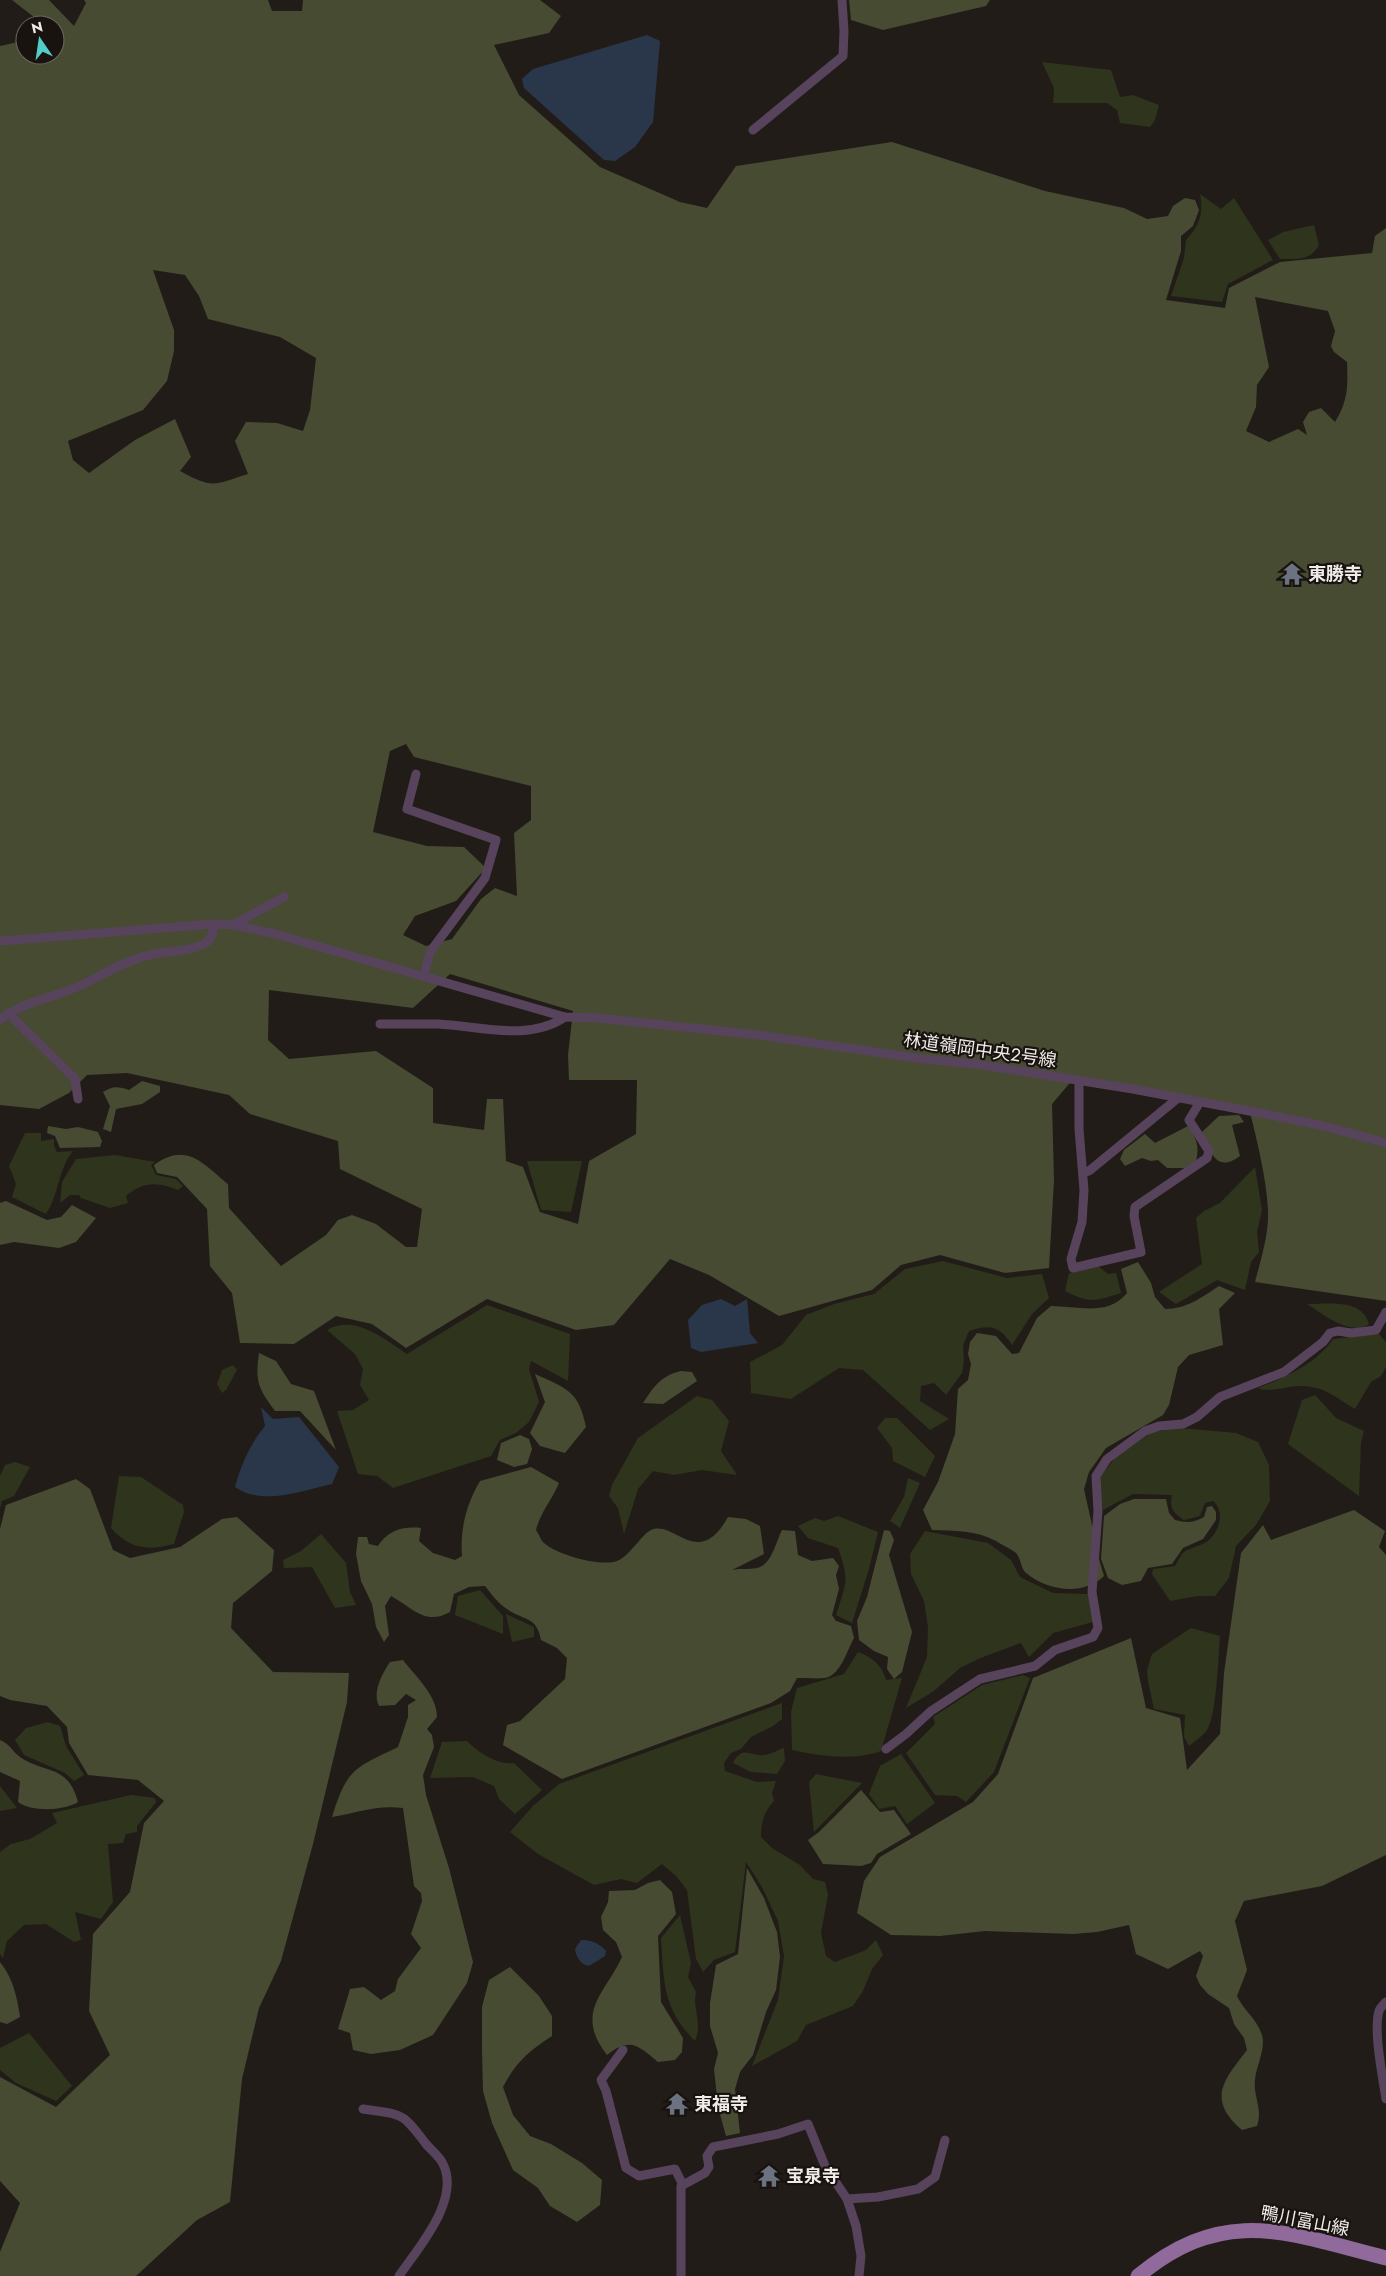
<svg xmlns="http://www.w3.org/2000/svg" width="1386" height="2276" viewBox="0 0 1386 2276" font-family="Jost,'Noto Sans JP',sans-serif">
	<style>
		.green { fill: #2f341c }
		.forest { fill: #464b32; fill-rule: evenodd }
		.water { fill: #2a374b }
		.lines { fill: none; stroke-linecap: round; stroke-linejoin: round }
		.street { stroke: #57445c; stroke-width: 9 }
		.primary { stroke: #906a9b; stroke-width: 15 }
		.labels { text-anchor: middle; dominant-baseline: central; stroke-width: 4.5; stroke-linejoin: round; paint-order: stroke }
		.poi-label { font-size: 18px; font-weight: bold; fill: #efebe8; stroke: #191310; text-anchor: start }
		.street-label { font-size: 18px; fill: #efebe8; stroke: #191310 }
	</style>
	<rect width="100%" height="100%" fill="#221c18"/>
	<g class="green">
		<path d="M1042,62L1111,70L1120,97L1133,95L1159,105L1155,120L1150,127L1120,123L1117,110L1107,103H1053L1054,88Z"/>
		<path d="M1200,194L1221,209L1234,198L1273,260L1228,284L1222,302L1171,296L1184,258L1186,240C1199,227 1204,213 1200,194Z"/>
		<path d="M1314,225L1319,245C1311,261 1296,259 1280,259L1268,240L1283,232Z"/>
		<path d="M25,1133H41V1141L54,1139V1146L57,1152L73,1151C58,1169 59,1195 46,1214L12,1197L16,1184L9,1166Z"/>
		<path d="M115,1155L155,1162L151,1165L156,1175L176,1179L183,1186L178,1190C157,1182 144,1181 126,1196L128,1203L110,1208L81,1198L79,1195H70L60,1203L62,1182L76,1159Z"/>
		<path d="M527,1161H582L571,1212L541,1210Z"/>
		<path d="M1255,1167L1262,1210L1257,1232L1259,1252L1251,1262L1245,1290L1217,1280L1176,1304L1159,1292L1202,1264L1196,1218L1204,1211L1220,1203Z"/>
		<path d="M943,1261L1007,1278L1042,1274L1049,1298L1032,1314L1012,1345C1000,1326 990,1324 969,1331L963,1346L964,1361L962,1373L946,1395L934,1383L921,1386L920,1401L949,1419L930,1430L863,1370L839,1368L791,1399L751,1393L750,1362L782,1345L806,1315L834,1304L874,1294L905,1269Z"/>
		<path d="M1098,1266L1108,1274L1116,1273L1121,1293C1096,1301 1090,1304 1065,1291L1069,1273Z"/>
		<path d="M1307,1304C1329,1304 1362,1298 1369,1324C1348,1336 1325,1315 1307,1304Z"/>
		<path d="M487,1305L570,1334L568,1381L531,1361L529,1369L539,1402L529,1422L516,1433L500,1440L491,1456L393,1488L377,1476L358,1474L337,1411L353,1410L369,1400L360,1385L363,1369L355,1354L327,1330C355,1314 384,1339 407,1354Z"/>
		<path d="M1379,1334L1386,1342V1367L1381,1376L1371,1382L1355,1409C1334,1397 1327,1387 1301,1386C1286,1386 1271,1393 1258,1388C1285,1378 1317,1363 1333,1339Z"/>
		<path d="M233,1365L237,1370L226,1390L222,1393L217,1384L222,1370Z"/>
		<path d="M1315,1395L1336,1418L1364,1431L1361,1442L1359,1496L1288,1444L1302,1400Z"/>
		<path d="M697,1396L712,1400L729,1421L721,1451L737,1475L702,1470L674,1475L653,1471L638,1489L624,1534L618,1508L609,1496L612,1485L638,1438Z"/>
		<path d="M885,1418H897L935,1456L925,1477L893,1461L892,1448L877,1428Z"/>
		<path d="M1180,1428L1236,1433L1258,1442L1269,1465L1270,1501L1256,1525L1236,1546L1229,1578L1215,1596H1198L1170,1601L1152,1574L1153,1569L1175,1566C1178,1561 1182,1552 1187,1550C1194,1547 1203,1545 1209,1540C1220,1530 1225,1511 1213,1501L1205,1503L1200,1516L1184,1520C1173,1513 1169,1508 1172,1495L1133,1494L1103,1510L1099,1478L1116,1457L1152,1432Z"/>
		<path d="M15,1462L30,1467L14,1496L2,1501L0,1508V1476L5,1465Z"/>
		<path d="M119,1476L141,1477L183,1505L184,1512L174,1544C147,1551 130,1549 111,1528Z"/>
		<path d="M908,1478L920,1483L900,1528L890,1521L904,1497Z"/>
		<path d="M838,1516L878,1532L869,1569L852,1623L836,1615C846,1583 850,1581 838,1548L808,1538L798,1526L815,1518L824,1521Z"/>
		<path d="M925,1531L988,1543L1011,1560L1020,1577L1053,1593L1089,1594L1093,1622L1053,1633L1029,1657L1021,1643L978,1659L960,1668L934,1691L906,1708L927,1657L928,1627L924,1601L911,1574L910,1554Z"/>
		<path d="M321,1534L346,1563L350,1592L356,1605L335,1608L312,1567L284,1568L283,1560L301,1551Z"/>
		<path d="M480,1590L503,1616V1634L455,1615L458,1596Z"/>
		<path d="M506,1614L534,1627V1637L512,1642Z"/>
		<path d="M1191,1628L1220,1636C1218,1658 1217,1714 1207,1730C1202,1737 1195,1741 1189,1746L1184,1737L1185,1715L1154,1709L1148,1681L1147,1670L1152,1654Z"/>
		<path d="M858,1652C873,1658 882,1665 886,1680L902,1678L881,1751C853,1761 820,1756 792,1750L791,1712L797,1688L844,1674Z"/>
		<path d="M1023,1675L1030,1678L994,1772L966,1802L957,1796L935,1795L906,1753L935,1724L933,1717L982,1685Z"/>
		<path d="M782,1703V1719L773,1726L751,1737L741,1749L731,1753L724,1763L725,1771L757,1782L776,1781L772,1793L774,1801C764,1812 761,1822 761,1837L772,1848L800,1865L813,1879L825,1882L828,1895L821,1933L826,1956L835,1962L866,1950L876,1940L883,1955L872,1969L863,1991L853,2006L806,2025L797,2041L752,2066L778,2000L784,1956L778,1921L762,1887L746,1862L735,1952L714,1960L703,1972L696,1959L687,1890L676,1876L662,1864L637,1883L621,1879L594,1885L538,1854L510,1832L533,1806L559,1784Z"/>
		<path d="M48,1722L60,1726L66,1746L84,1775L74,1781L65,1773L24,1755L15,1740L26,1728Z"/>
		<path d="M467,1741C479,1753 497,1765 514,1763L542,1790L515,1814L499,1799L494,1786L473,1777L430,1778L442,1742Z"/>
		<path d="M784,1748L785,1761L777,1774L751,1772L733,1763C743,1744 749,1757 765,1755C771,1754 778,1750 784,1748Z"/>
		<path d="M901,1754L935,1803L907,1824L895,1806L879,1809L869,1794L880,1766Z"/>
		<path d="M816,1774L862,1783L814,1832L809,1782Z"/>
		<path d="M0,1786L17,1808L0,1811Z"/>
		<path d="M131,1795L155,1798L156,1802L137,1826V1832L126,1834L123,1843L108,1844L113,1902L101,1919L75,1912L81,1940L74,1942L46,1924L24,1925L7,1941L3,1958L0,1954V1852L11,1844L30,1839L57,1823L52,1813Z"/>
		<path d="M680,1915L691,1963L688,1977L696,1992C692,2010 703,2022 695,2041C662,2008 664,1981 661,1938Z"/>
		<path d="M29,2033L72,2086L56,2101L16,2083L0,2070V2048Z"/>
	</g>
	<g class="forest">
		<path d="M12,0H49L74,26L86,3L84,0H268L272,11H302L303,0H540L561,16L549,33L494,45L519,95L600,167L680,202L707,208L736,166L892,142L1045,191L1124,208L1147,219L1168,216L1173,206L1185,198L1195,200L1199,210L1193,226L1181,236V251L1166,300L1225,308L1229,288L1280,262L1372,253L1375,236L1386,228V1301L1255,1282C1261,1259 1269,1234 1268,1210C1266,1176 1257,1141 1249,1108L1074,1078L1052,1104L1054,1180L1049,1268L1005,1273L940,1255L901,1265L872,1290L779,1316L709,1275L670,1259L614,1325L576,1330L487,1299L406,1348L372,1324L336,1316L294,1344L240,1343L232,1293L210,1266L207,1209L177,1177L157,1173L154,1165C187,1141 203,1164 228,1184L229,1208L281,1266L326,1235L338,1220L352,1215L376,1224L406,1247H417L422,1209L340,1169L338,1141L250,1114L229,1095L127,1073L87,1075L69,1093L39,1109L0,1105V46L18,42L25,35V55H55V25H35L39,21ZM153,270L185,275L199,296L208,319L280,337L316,358L310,410L303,431L277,423L246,422L235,441L248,474C213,485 213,489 180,471L191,457L175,419L135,440L89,473L73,460L68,441L143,410L167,381L174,351V330ZM1255,297L1328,311L1335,331L1331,346L1334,352L1347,362C1348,386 1348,401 1335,422L1321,408L1309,412L1303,422L1307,435L1298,429L1269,442L1246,431L1256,407L1257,385L1269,367ZM406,744L414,757L531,786V820L514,833L517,896L495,888L481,899L452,939L426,946L403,935L415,916L456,901L486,868L464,847L427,846L373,832L390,751ZM450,974L573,1011L568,1055L569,1080H637L636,1134L589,1161L578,1224L540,1212L523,1167L506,1161L503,1099H487L484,1130L433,1123V1088L376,1051L289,1059L268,1040L269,990L413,1008Z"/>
		<path d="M849,0H990L986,6L883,30L851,20Z"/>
		<path d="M142,1081L160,1086V1092L142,1104L116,1109L111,1132L103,1129L110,1106L103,1092C112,1086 118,1086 129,1090Z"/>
		<path d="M1239,1115L1244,1122L1232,1125L1240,1156C1216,1174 1210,1151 1202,1132L1219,1116Z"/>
		<path d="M48,1126L66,1129L78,1127L98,1132L102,1141L100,1147L60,1148L55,1136L47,1133Z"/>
		<path d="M1188,1126C1196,1138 1200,1146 1196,1161L1185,1168H1167L1158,1160L1151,1161L1142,1158L1125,1166L1120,1159L1124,1150L1145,1134L1155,1143Z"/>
		<path d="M6,1201L47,1220L61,1217L72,1205L96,1218L76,1242L59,1248L14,1242L0,1245V1203Z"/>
		<path d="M1138,1262L1151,1283L1155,1297L1165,1309C1187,1309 1202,1297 1219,1286L1235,1293L1219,1309L1223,1345L1189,1355L1178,1367L1169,1405L1163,1415L1106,1448L1089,1472L1084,1489L1092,1525L1098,1541L1099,1559L1104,1576C1083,1596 1048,1591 1026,1573C1021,1569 1021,1558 1016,1553C1011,1549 1002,1545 996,1541C976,1530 954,1531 932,1530L923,1510L938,1482L955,1434L958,1389L968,1380L971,1364L968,1354L970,1342L977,1333L996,1336L1012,1354L1019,1353L1037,1318L1051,1306C1078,1306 1107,1317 1127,1293L1121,1269Z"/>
		<path d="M259,1353L276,1361L291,1384L314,1391L336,1450L300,1411H275C258,1388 255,1381 259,1353Z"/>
		<path d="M681,1371L692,1372L697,1381L663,1404L643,1403C654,1386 661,1376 681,1371Z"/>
		<path d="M535,1374C566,1388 579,1391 586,1427L565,1453L540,1446L530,1433L545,1402Z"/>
		<path d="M520,1435L529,1439L532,1449L527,1464L514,1467L497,1460L501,1443Z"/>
		<path d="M531,1467L559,1483C552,1500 541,1511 536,1530C539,1534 541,1541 544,1543C558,1555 600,1567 617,1561C629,1557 641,1535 651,1530C674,1519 698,1571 728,1517L746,1519L760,1526L764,1554L732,1570C740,1568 753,1570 760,1567C772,1562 776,1542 782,1530L795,1531L798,1555L812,1561L833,1558L839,1566L836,1575L839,1589L832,1615L836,1621L851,1626L854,1638C847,1650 841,1675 825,1678C817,1679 806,1678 797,1678L790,1691L771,1703L562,1779L503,1745L507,1725L520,1721L565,1679L567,1658L557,1648L541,1640C537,1616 524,1621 507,1609C498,1603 492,1595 485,1586L469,1587L454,1594L450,1612C425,1626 413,1608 391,1596L385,1606L389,1635L384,1642L376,1627L372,1604L361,1581L356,1554L358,1537H367L369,1544L378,1546C388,1530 403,1526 421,1528L419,1541L433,1553L455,1560L462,1556C460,1529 466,1505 480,1481Z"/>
		<path d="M76,1479L90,1489L113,1550L130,1558L180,1547L222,1519L237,1517L274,1550L272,1571L233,1603L231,1628L273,1672L349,1673L347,1702L313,1844L281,1961L259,2008L242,2079L230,2202L197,2220L136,2276H0V2252L20,2203L0,2181V2077L56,2107L110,2055L89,2011L93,1934L130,1892L144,1823L164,1801L138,1780L88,1775L69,1743L67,1727L47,1706L10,1700L0,1696V1529L6,1505Z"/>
		<path d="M1134,1499H1166L1169,1513L1175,1520C1187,1523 1193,1523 1204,1517L1207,1507L1212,1506L1216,1512V1520L1203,1539L1183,1548L1172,1564L1148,1568L1141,1581L1122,1585L1108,1578L1101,1559L1104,1516L1120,1504Z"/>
		<path d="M1354,1510L1385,1531L1379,1547L1386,1555V1855L1322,1886L1244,1901L1235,1921L1247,1970L1237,1996C1244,2011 1257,2019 1262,2035C1266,2049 1256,2066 1255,2080C1253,2097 1263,2108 1257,2126L1242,2130C1206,2099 1224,2080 1247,2050L1244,2038L1234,2024L1229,2008L1208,1994L1200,1985L1196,1976L1203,1956L1200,1951L1168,1969L1136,1954L1129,1925L1097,1932L1073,1934L985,1931L940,1936L891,1935L857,1913L864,1881L880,1857L973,1802L998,1774L1033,1678L1131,1638L1146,1708L1180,1718L1187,1770L1220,1734L1224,1673L1241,1553L1263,1525L1271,1540Z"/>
		<path d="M884,1530L890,1531L894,1540L889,1555L912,1632L902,1672L894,1679L887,1669L888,1657L874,1651L859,1640L857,1621L867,1597Z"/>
		<path d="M403,1660C416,1677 437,1695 437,1717L427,1729L432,1735L434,1747L423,1775L426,1795L449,1868L473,1962L467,1983L433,2035L400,2050L371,2054L353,2050L350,2033L338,2029L350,1989L364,1987L381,2000L395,1991L398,1979L421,1948L411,1934L422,1901L421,1893L414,1886L403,1808C374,1805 359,1813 332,1817C347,1768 355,1768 398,1747L408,1717V1705L416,1700L406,1694L395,1705L379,1706C372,1692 382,1674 390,1662Z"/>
		<path d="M0,1740C10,1744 12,1751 20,1757C45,1774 68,1764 78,1802C64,1811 32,1812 18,1802L20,1781L0,1772Z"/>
		<path d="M861,1790L880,1812L894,1810L911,1834L877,1854L871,1863L861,1866L823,1864L808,1840L819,1832Z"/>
		<path d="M747,1868L764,1898L777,1932L780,1957L776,1990L766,2012L753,2055L740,2072L735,2089L740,2133L726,2136L718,2107L714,2069L718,2053L710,2026V2003L716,1965L738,1954Z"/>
		<path d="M660,1880L672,1892L676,1914L658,1936L661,2002L683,2038L682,2052L675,2060L658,2062C639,2046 630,2036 607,2055C574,2012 605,1994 622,1957L616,1942L603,1930L601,1917L608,1902L609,1891L635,1890L648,1883Z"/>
		<path d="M0,1962C13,1978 17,1997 20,2017L7,2024L0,2022Z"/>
		<path d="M510,1967L539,1996L552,2016V2036C529,2051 516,2062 503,2087L513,2115L530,2136L551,2144L582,2163L602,2180L600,2205L577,2222L550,2206L538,2188L513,2170L492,2123L483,2091L482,2051V2007L489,1980Z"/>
	</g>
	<g class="water">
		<path d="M647,35L660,41L653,122L635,147L615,161L604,160L524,88L522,79L533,69Z"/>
		<path d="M721,1299L735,1306L747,1299L750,1333L758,1343L701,1352L691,1348L688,1320L702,1305Z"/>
		<path d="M261,1407L273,1419L299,1417L339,1467L332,1484C302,1491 262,1506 235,1487C241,1465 250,1444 265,1426Z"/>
		<path d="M581,1940C591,1940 599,1943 606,1951L605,1956L589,1966C580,1964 576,1957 575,1949Z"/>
	</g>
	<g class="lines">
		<g class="street">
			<path d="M753,130L843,56L844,31L842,0"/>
			<path d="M416,774L407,809L496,840L485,878L430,952L424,976"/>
			<path d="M233,925L284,897"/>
			<path d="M0,941L213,924L233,925L272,933L565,1017L598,1018L759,1035L923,1059L976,1064L1133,1089L1260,1113L1324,1126L1386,1143"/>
			<path d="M8,1013L70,1074L75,1079L78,1099"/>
			<path d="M0,1020C23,1001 50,999 77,987C100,977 121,962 146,956C162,951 188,952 202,945C211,941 214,933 213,924"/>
			<path d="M380,1024C400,1024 419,1024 438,1024C480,1026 528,1042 565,1017"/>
			<path d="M1079,1081V1129L1084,1190L1082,1222L1071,1259L1073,1268L1141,1252L1134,1216L1135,1207L1207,1158L1209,1151L1189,1120L1200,1102"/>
			<path d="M1083,1172L1089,1171L1178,1098"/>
			<path d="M886,1749L906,1734L931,1711L980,1679L1035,1666L1055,1650L1093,1637L1098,1628L1092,1592L1098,1511L1096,1476L1107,1459L1145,1431L1159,1426L1183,1424L1197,1417L1220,1397L1284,1372L1323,1342L1330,1333L1338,1331L1351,1333L1376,1330L1386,1312"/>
			<path d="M1386,2002C1384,2004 1380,2008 1379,2011C1373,2030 1383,2079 1386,2099"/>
			<path d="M623,2050L601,2080L606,2091L626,2168L639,2176L675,2169L683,2185"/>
			<path d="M363,2109C403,2115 401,2111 426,2144C431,2150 440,2157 443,2164C461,2200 418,2248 399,2276"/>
			<path d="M847,2199L878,2197L918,2189L935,2177L945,2140"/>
			<path d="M681,2276V2186L705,2173L709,2167L707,2156L713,2147L778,2134L808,2124L825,2166L847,2199L856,2226L861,2256L859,2276"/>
		</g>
		<path class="primary" d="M1138,2276C1226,2204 1287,2233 1386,2258"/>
	</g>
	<defs>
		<symbol id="temple-bare" viewBox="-9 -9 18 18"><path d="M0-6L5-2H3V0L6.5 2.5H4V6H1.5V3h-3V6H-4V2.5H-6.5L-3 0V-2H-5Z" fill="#6b7280" stroke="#191310" stroke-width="2.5" paint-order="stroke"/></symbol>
	</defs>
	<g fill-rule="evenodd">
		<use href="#temple-bare" x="1276" y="558" width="32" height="32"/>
		<use href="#temple-bare" x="661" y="2088" width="32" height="32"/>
		<use href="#temple-bare" x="753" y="2160" width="32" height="32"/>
	</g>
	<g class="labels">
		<g class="poi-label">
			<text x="1308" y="574">東勝寺</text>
			<text x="694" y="2104">東福寺</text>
			<text x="786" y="2176">宝泉寺</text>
		</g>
		<g class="street-label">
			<text transform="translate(980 1050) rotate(8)">林道嶺岡中央2号線</text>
			<text transform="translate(1305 2221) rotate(11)">鴨川富山線</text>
		</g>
	</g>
	<g transform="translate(40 40) rotate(347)"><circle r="24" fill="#191310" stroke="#6f6966"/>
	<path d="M0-4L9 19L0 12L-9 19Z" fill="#53cdc9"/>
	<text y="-8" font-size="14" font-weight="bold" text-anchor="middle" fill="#efebe8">N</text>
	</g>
</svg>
